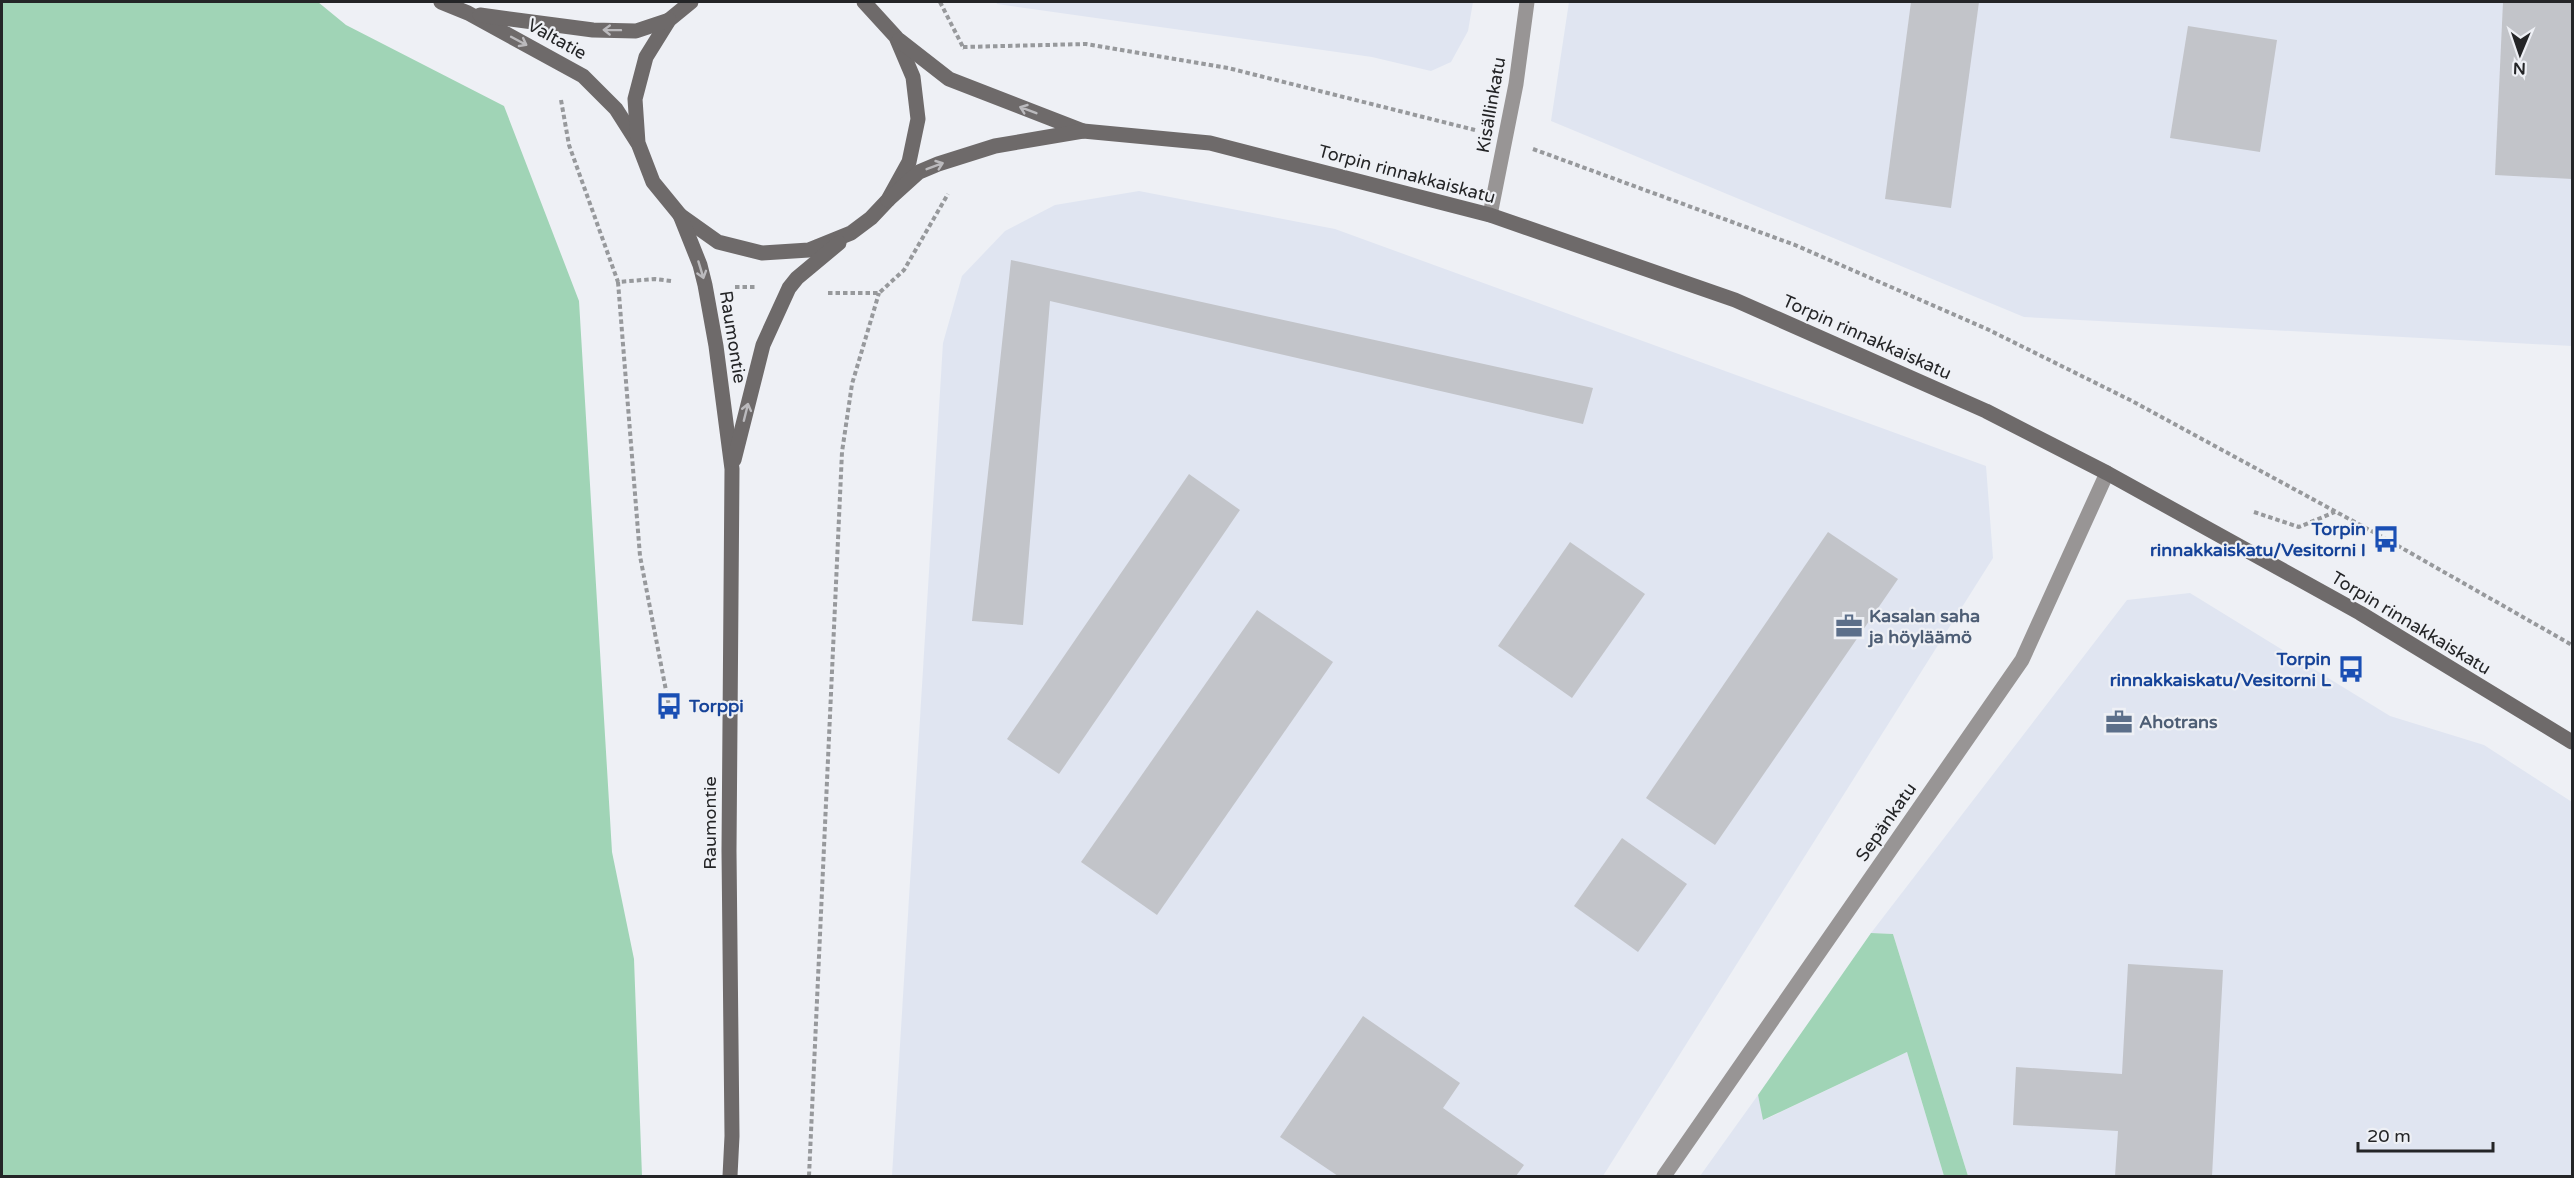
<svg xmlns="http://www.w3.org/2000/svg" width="2574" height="1178" viewBox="0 0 2574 1178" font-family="'Varela Round',sans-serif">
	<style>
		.built { fill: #e0e5f1 }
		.green { fill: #a0d4b6 }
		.building { fill: #c2c4c9 }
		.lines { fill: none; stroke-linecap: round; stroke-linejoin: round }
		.path { stroke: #97999c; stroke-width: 4; stroke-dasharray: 4.5 3; stroke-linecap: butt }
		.street { stroke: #989595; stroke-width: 15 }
		.secondary { stroke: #6e6a6a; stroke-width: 15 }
		.oneway { stroke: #bbbabd }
		.labels { text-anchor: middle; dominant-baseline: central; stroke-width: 4.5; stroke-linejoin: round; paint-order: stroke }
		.street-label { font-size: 18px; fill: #242527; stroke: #eef0f5 }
		.transit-label { font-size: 18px; font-weight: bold; fill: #164399; stroke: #eef0f5; text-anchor: end }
		.service-label { font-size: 18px; font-weight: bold; fill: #4e5e75; stroke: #eef0f5; text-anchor: start }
	</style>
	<rect width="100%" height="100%" fill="#eef0f5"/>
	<g class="built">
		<path d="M996,2H1473L1468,31L1451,62L1431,71L1372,57L997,4Z"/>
		<path d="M1569,2H2572V346L2024,317L1551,121Z"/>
		<path d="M1139,191L1335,229L1986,466L1993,558L1603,1176H892L943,343L962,276L1005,231L1055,205Z"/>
		<path d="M2190,593L2390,716L2484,745L2572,802V1176H1968L1893,934L1871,933L2127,600Z"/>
		<path d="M1907,1052L1944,1176H1700L1758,1095L1764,1120Z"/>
	</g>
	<g class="green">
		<path d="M2,2H318L346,25L504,106L579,301L612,852L634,959L642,1176H2Z"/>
		<path d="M1871,933L1893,934L1968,1176H1944L1907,1052L1763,1120L1758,1095Z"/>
	</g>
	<g class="building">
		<path d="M1911,2H1979L1951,208L1885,199Z"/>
		<path d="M2503,2H2572V179L2495,175Z"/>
		<path d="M2188,26L2277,40L2260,152L2170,138Z"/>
		<path d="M1011,260L1593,388L1583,424L1050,301L1023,625L972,621Z"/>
		<path d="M1189,474L1240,510L1059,774L1007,739Z"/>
		<path d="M1828,532L1898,579L1715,845L1646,798Z"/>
		<path d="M1570,542L1645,594L1572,698L1498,646Z"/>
		<path d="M1257,610L1333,662L1157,915L1081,862Z"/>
		<path d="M1622,838L1687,884L1638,952L1574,906Z"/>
		<path d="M2128,964L2223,970L2212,1176H2115L2118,1131L2013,1125L2016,1067L2122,1074Z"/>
		<path d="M1363,1016L1460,1083L1443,1108L1524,1165L1516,1176H1338L1280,1137Z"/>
	</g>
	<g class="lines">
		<g class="path">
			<path d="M940,2L964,49"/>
			<path d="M963,47L1086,44L1228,68L1475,130"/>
			<path d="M561,100L569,145L618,282L655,279L671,281"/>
			<path d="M1533,149L1795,245L1987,329L2132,401L2386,539L2572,645"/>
			<path d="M618,282L640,556L669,706"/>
			<path d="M735,287H755"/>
			<path d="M828,293H879L904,270L948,194"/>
			<path d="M2254,512L2299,527L2335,512"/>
			<path d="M809,1176L842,452L852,384L879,293"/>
		</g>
		<g class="street">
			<path d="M1490,215L1516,84L1527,2"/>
			<path d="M1664,1176L2022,660L2107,473"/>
		</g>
		<g class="secondary">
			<path d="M441,2L468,13L583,76L616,109L637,142"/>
			<path d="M691,2L669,20L646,57L635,99L638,143L653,182L680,215L718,242L762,253L809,250L851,233L871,218L888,200L909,162L918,119L913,77L896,37L864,2"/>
			<path d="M480,15L593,30L636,31L669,20"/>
			<path d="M899,40L949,79L1083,131"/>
			<path d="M888,200L919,172L938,164L995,146L1083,131L1210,143L1490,215L1735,300L1986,411L2107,473L2360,613L2572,742"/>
			<path d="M680,215L700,265L705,285L716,346L732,469L729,851L732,1136L730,1176"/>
			<path d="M734,460L763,345L789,288L797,278L839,243"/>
		</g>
	</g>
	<defs><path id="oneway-shaft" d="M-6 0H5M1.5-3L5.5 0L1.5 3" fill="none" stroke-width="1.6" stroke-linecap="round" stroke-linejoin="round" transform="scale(1.5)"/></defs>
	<g class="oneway">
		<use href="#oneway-shaft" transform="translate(612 30) rotate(-179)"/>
		<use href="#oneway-shaft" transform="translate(519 41) rotate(28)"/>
		<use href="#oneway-shaft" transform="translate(1028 110) rotate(-159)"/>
		<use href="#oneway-shaft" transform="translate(935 166) rotate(-21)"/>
		<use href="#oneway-shaft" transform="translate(701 270) rotate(73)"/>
		<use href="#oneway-shaft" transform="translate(746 412) rotate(-76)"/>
	</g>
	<defs>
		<symbol id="bus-bare" viewBox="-9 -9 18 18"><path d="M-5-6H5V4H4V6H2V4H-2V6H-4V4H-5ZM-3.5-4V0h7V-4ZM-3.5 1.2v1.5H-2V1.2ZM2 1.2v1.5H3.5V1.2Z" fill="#1a4fb4" stroke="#eef0f5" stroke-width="2.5" paint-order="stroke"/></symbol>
		<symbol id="office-bare" viewBox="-9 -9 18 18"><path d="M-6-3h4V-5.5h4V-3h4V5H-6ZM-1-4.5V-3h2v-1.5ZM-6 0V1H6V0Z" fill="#5c6f8a" stroke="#eef0f5" stroke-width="2.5" paint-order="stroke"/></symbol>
	</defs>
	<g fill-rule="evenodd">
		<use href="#bus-bare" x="2367" y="520" width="38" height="38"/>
		<use href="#office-bare" x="1830" y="607" width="38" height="38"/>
		<use href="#bus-bare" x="2332" y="650" width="38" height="38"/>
		<use href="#bus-bare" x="650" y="687" width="38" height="38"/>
		<use href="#office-bare" x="2100" y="703" width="38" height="38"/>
	</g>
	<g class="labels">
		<g class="street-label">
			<text transform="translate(557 39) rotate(29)">Valtatie</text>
			<text transform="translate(1491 105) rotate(-80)">Kisällinkatu</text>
			<text transform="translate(1407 174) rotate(15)">Torpin rinnakkaiskatu</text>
			<text transform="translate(733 337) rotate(81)">Raumontie</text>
			<text transform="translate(1867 337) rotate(24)">Torpin rinnakkaiskatu</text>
			<text transform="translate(2411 623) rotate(31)">Torpin rinnakkaiskatu</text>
			<text transform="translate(1886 822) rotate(-55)">Sepänkatu</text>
			<text transform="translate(710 823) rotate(-90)">Raumontie</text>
		</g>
		<g class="transit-label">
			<text x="2366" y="529">Torpin<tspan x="2366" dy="21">rinnakkaiskatu/Vesitorni I</tspan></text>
			<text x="2331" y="659">Torpin<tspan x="2331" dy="21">rinnakkaiskatu/Vesitorni L</tspan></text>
			<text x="689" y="706" text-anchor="start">Torppi</text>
		</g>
		<g class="service-label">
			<text x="1869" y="616">Kasalan saha<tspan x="1869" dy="21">ja höyläämö</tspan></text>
			<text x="2139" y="722">Ahotrans</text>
		</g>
	</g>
	<rect width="2574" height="1178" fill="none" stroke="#242527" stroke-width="6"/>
	<g transform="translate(2520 54) rotate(182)" stroke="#eef0f5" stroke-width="4.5" paint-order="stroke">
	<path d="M0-4.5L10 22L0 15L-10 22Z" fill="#242527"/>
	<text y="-9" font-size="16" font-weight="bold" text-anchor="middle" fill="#242527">N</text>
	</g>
	<path d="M2358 1142v9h135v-9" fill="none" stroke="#242527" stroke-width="3"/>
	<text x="2367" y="1142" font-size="18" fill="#242527" stroke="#eef0f5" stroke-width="4.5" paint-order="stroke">20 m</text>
</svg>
